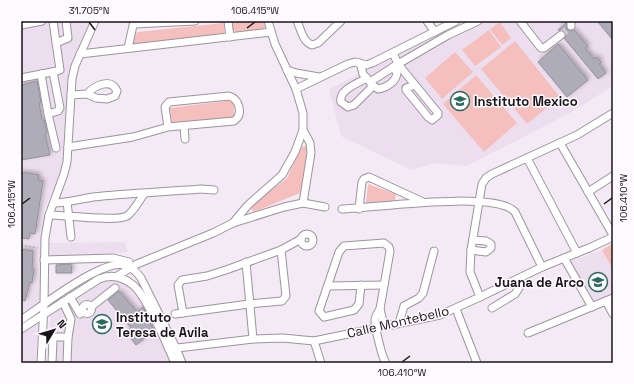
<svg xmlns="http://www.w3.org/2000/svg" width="634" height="384" viewBox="0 0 634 384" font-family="'Space Grotesk',sans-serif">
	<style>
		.built { fill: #eddeef }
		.green { fill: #f5bfbe }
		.building { fill: #adacb8; stroke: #93929d; filter: url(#shadow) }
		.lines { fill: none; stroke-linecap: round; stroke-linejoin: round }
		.minor-tunnel { stroke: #d2cad4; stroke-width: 7; stroke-dasharray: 7 3.5; stroke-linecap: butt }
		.minor-casing { stroke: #9c949e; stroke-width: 9 }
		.path { stroke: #a7a0a8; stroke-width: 1; stroke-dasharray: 2 2; stroke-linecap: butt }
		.minor { stroke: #fff; stroke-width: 7 }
		.ticks { fill: none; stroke: #191619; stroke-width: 1.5 }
		.labels { text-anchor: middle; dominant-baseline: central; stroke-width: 3; stroke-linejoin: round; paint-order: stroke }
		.poi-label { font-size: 13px; font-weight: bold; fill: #191619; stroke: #fdf9fe; text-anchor: start }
		.street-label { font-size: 13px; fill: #191619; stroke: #fdf9fe }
		.neatline { fill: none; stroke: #191619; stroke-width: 1.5 }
		.ticks-label { font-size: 10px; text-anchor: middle; fill: #191619 }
	</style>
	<defs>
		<filter id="shadow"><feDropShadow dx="2" dy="-2" stdDeviation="2" flood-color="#0004"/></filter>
	</defs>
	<rect width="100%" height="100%" fill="#f3eaf5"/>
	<g class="built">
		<path d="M21,21H90L79,47L69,89L64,168L44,209L42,280L39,305L21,317Z"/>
		<path d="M467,21H613V86L568,114L467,166L436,163L411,170L341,136L329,89Z"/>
		<path d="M125,242L128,252L51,257L50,243Z"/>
		<path d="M602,250L613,270V295L593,303L571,261Z"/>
		<path d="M113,280L128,284L141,296L172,363H50V312L95,284Z"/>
		<path d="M38,321L36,363H21V333Z"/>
	</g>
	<g class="green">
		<path d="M234,21H263L265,27L261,30L237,33L233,30L232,24Z"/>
		<path d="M500,22L511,38L502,45L490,29Z"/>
		<path d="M224,23V34L132,44L137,32Z"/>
		<path d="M489,30L501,47L475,66L462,50Z"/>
		<path d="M515,41L560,97L527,124L481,69Z"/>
		<path d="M455,52L473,72L442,99L425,78Z"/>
		<path d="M476,75L517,123L484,152L443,104Z"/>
		<path d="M234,100V118L172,125L170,108Z"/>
		<path d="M306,146L307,148L303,189L300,193L254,212L251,209L253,205L287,178L302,147Z"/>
		<path d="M368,184L396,194L395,201L366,203Z"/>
		<path d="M613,243V270L602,250Z"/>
	</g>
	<g class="building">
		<path d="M597,21H613V40Z"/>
		<path d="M566,23L567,29L571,31L574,30L588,46L585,48L594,59L597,57L601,62L599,64L606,73L598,79L564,38L566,35L565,32L563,30H558Z"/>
		<path d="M558,44L588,80L567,97L538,62Z"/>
		<path d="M37,81L41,103H39L42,120H44L47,133L45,134L50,155L21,160V85Z"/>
		<path d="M21,172L39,175L38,180L43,181L35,234L30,233L29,239L21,238Z"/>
		<path d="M21,249L33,251L32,269L34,270L32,283L30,282L25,301L21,300Z"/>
		<path d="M71,264L72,273H56V265Z"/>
		<path d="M119,291L137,312L143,307L154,331L136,345L126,332L131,328L108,300Z"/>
	</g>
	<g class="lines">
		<path class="minor-tunnel" d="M561,35L571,26"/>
		<defs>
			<g id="minor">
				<path d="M228,21L230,37"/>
				<path d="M297,21C301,30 303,42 312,45L318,43L341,21"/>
				<path d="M427,21L435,32"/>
				<path d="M520,21L541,48H544L561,35"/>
				<path d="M571,21V26"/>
				<path d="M134,24L195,21"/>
				<path d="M21,25L42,21"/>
				<path d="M56,43L68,38L66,21"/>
				<path d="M128,48L134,21"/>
				<path d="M393,53L398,64L448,35L478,21"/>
				<path d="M80,54L271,32"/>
				<path d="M360,63L363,74L370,82L398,64L438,113V115L432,120L428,117L406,90V88L415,85"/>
				<path d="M287,70L296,73L319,77"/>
				<path d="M41,74L48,114L58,111L60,108L53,72"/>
				<path d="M21,78L57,71L60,70L53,21"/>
				<path d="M367,78C358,83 338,90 341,102L348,107L354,105L373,86"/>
				<path d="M371,84L378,89C386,88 396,82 397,73L393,67"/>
				<path d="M296,89L348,64L355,62L366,65L372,63L456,21"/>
				<path d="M71,95L87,94L96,98L107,99L115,96L117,91C111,77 94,86 87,94"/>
				<path d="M48,114L56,148"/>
				<path d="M184,126L185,139"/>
				<path d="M560,143L613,235"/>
				<path d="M68,147L133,137L168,127L234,121C244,114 239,99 229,96L169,102L165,107L168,127"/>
				<path d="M527,158L577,253"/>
				<path d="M588,192L613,176"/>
				<path d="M67,202L71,237"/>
				<path d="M54,203C68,203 80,199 93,197C129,193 165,192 201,189L214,190"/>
				<path d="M303,203L311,153L310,143L303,130"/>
				<path d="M342,209C373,208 496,190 515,212L542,267"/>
				<path d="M359,209L362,182L364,179L369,177L423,202"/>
				<path d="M49,215C64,215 116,222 127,216C134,211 139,201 144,194"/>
				<path d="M233,223L248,205L282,175L295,152L303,130V113L296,89L275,44L268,21"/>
				<circle cx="307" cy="240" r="6"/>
				<path d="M471,250L486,252L491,248V244L486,241L473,240"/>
				<path d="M564,258L592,307"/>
				<path d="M44,260L113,258L129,262"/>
				<path d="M246,262L253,339"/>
				<path d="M117,276L137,264L213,233L233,223L284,207L303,203L325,207"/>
				<path d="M361,285L359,304L354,310L324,317L319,311L339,252L344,246L384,243L389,247L390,251L380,309C378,312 375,316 375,320C375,328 382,358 386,363"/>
				<path d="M328,286L384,285"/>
				<path d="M70,297L80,314"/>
				<path d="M480,297L470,272L471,250L482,184L486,178L492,174L577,135L613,113"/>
				<path d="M606,301L613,314"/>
				<path d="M63,302L71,319L68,337L67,363"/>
				<circle cx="87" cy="309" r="4.5"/>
				<path d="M91,307L115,288"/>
				<path d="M492,308L515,294L519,288L518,279"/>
				<path d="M380,309L384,326"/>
				<path d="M456,309L477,363"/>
				<path d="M183,313L178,285L182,280L207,276L226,270L281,250L301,239"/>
				<path d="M175,314L249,304L282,301L286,296L281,250"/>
				<path d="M21,320C41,307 102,259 124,265C131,267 137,272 141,278L176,348L182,363"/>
				<path d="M399,323L404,306L419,298L423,293L434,251"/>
				<path d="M21,329L99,279C111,274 122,276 133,285C147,296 167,345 175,363"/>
				<path d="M528,333L613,298"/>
				<path d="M314,341L321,363"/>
				<path d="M169,349L253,339L283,338L314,341L440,315L480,297L542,267L589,248L613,237"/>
				<path d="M41,363L44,305L45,238L49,215L64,174L67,162L72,79L75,66L95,21"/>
				<path d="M52,363L53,339L55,337H68"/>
			</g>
		</defs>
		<use href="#minor" class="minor-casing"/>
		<path class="path" d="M21,245L38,248"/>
		<use href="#minor" class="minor"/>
	</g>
	<path class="ticks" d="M89,22L95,30M247,28L255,22M22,204L30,198M604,204L612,198M402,362L410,356"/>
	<defs>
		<symbol id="school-ring" viewBox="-11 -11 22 22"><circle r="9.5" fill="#fdf9fe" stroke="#296b5c" stroke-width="1.5"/><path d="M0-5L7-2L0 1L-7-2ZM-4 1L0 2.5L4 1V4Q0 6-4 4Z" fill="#296b5c"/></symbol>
	</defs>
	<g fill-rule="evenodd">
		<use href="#school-ring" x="449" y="90" width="22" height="22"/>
		<use href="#school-ring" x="587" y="271" width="22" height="22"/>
		<use href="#school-ring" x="91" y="313" width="22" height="22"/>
	</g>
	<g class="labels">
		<g class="poi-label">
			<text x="474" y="101">Instituto Mexico</text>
			<text x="584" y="282" text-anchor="end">Juana de Arco</text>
			<text x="116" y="317">Instituto<tspan x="116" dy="15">Teresa de Avila</tspan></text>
		</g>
		<g class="street-label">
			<text transform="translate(398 322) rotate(-13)">Calle Montebello</text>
		</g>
	</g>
	<rect width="634" height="384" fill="none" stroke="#fdf9fe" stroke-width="44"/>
	<g transform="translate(54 330) rotate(52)" stroke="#fdf9fe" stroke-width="3" paint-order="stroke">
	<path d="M0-3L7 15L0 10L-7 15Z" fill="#191619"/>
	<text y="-6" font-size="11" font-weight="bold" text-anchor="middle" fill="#191619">N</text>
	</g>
	<rect x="22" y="22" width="590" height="340" class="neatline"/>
	<g class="ticks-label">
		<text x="89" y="14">31.705°N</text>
		<text x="255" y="14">106.415°W</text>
		<text transform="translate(623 198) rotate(-90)" y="4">106.410°W</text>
		<text transform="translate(11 204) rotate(-90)" y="4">106.415°W</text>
		<text x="402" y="376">106.410°W</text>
	</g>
</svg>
